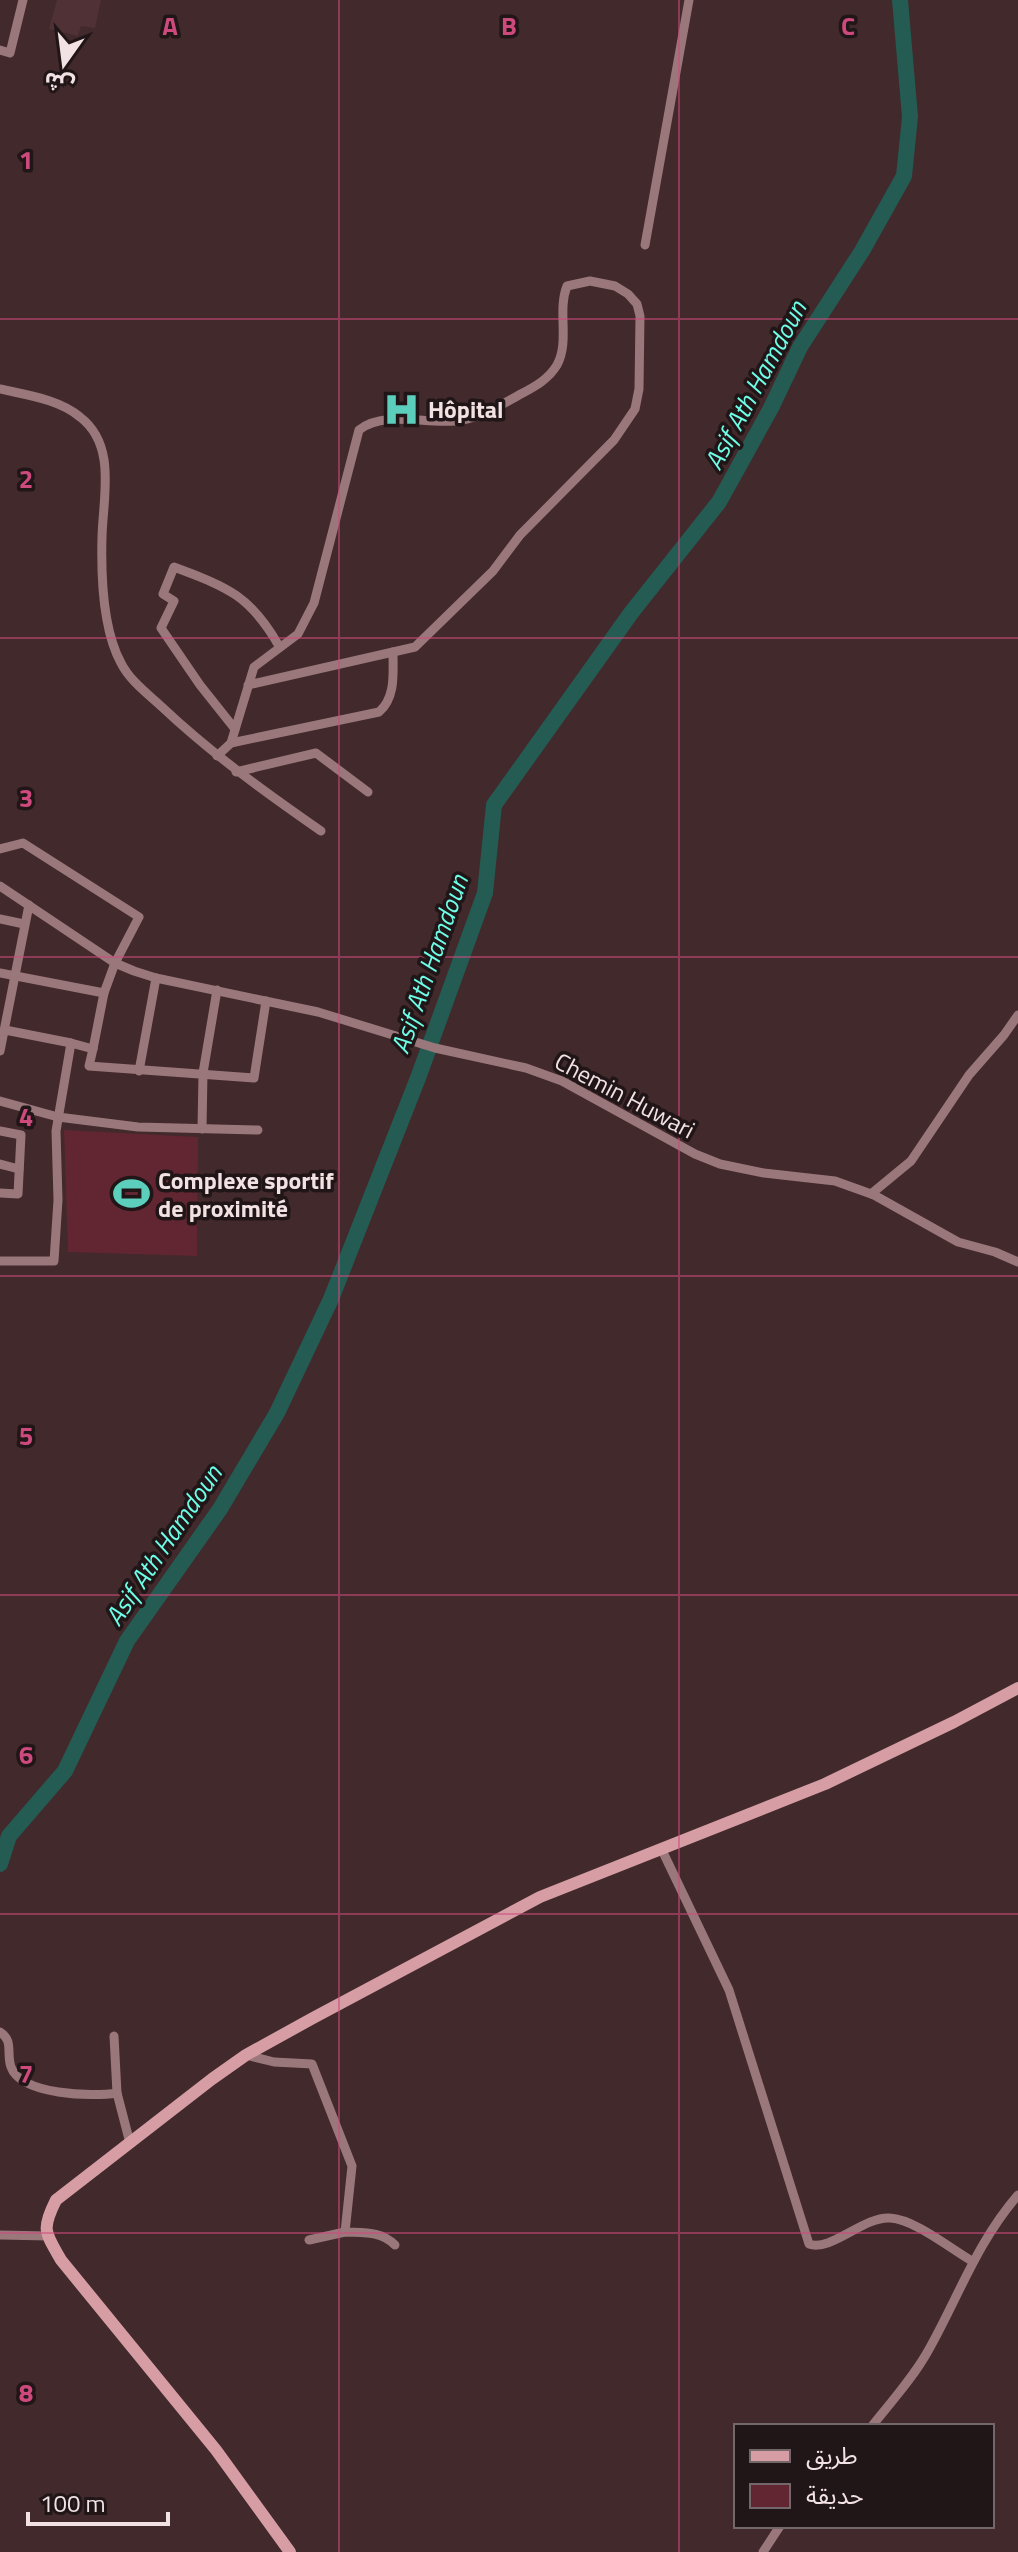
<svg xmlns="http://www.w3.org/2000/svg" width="1018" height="2552" viewBox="0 0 1018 2552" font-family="'Titillium Web','Noto Sans Arabic',sans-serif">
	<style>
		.built { fill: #503236 }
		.green { fill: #612631 }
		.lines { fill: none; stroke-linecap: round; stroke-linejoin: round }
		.river { stroke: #245b52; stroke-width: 16 }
		.street { stroke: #9a777a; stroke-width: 9 }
		.secondary { stroke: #d69ea4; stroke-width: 12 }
		.grid { fill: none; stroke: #ce4a7d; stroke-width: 2; stroke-opacity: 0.55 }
		.labels { text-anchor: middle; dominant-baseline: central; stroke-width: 7; stroke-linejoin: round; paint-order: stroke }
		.poi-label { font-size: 24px; font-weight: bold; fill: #f3e2e4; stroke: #201517; text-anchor: start }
		.street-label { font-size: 24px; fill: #f3e2e4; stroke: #201517 }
		.water-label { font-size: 26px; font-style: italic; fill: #6efee8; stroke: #201517 }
		.grid-label { font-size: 26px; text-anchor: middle; font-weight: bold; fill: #ce4a7d; stroke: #201517; stroke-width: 7; stroke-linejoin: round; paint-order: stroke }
	</style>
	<rect width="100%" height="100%" fill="#41292c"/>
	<path class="built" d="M57,0H101L95,28L81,26L78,36L49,29Z"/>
	<path class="green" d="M64,1130L198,1137L197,1256L68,1252Z"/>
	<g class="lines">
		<path class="river" d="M0,1864L9,1836L65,1771L127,1641L220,1509L277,1413L331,1299L418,1078L485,893L494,805L631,613L719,502L771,408L800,347L862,251L904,176L910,117L900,0"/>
		<g class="street">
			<path d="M0,50L10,53L23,0"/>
			<path d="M645,245L689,0"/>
			<path d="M0,389C26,395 59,399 80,417C117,445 103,497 102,537C101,574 103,630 121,663C130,681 148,694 162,707C212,754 265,792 321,831"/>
			<path d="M235,729L200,685L161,628L174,601L163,594L174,567C227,587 250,595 279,646"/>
			<path d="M231,743L254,667L298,634L314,603L359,430C386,409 430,426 462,420C482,417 501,405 519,395C534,387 548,380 557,365C570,341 557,311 567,286L590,281L615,286L628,294L637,304L640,316L639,389L635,409L614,440L520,535L493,571L415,647L248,685"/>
			<path d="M217,756L231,743L379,712C396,697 393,673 393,652"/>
			<path d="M236,772L316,753L368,792"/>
			<path d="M0,849L23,843L139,917L115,963L0,886"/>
			<path d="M0,919L24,924"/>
			<path d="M0,973L104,993"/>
			<path d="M71,1043L93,1049L89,1066L254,1078L266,1001"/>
			<path d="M93,1049L104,993L115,963L134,971L156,978L318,1012L435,1048L526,1068L562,1081L695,1154L720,1164L764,1173L835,1181L874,1195L958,1242L995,1252L1018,1262"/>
			<path d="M0,1051L29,905"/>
			<path d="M139,1071L156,978"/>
			<path d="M0,1101L58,1117L138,1127L258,1130"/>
			<path d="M202,1129L203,1073L217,990"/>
			<path d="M0,1131L21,1135L18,1194L0,1193"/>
			<path d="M0,1164L19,1169"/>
			<path d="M871,1194L911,1161L969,1075L1004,1035L1018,1015"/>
			<path d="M0,1261H54L58,1200L56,1131L71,1043L5,1030"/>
			<path d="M661,1848L729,1990L809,2244C831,2252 864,2216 890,2218C914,2219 951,2249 972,2261"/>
			<path d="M0,2032C14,2041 6,2053 11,2067C21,2095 92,2097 117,2093"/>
			<path d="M114,2036L117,2093L130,2143"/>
			<path d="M246,2055L274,2062L312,2064L352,2166L345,2232L309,2240"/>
			<path d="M345,2232C365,2233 381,2231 395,2245"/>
			<path d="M0,2235L48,2236"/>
			<path d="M872,2426C891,2402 913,2378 928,2351C958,2298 977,2242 1018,2195"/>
			<path d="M763,2552L780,2526"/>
		</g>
		<path class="secondary" d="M290,2552L216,2450L61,2260C45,2232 41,2230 56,2200L212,2079L246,2055L313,2018L540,1897L825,1784L954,1722L1018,1688"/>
	</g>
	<path class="grid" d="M339,0V2552M679,0V2552M0,319H1018M0,638H1018M0,957H1018M0,1276H1018M0,1595H1018M0,1914H1018M0,2233H1018"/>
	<defs>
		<symbol id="hospital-bare" viewBox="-9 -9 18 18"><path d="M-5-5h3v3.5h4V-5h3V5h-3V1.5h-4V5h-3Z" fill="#5bcebc" stroke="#201517" stroke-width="2.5" paint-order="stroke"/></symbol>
		<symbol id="stadium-bare" viewBox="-9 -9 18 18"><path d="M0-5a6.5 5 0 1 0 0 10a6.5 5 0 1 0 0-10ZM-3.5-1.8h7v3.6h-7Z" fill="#5bcebc" stroke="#201517" stroke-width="2.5" paint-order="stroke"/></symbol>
	</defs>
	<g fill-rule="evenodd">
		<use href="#hospital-bare" x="376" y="384" width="51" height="51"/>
		<use href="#stadium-bare" x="106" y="1168" width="51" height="51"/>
	</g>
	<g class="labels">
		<g class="poi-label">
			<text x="428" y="409">Hôpital</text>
			<text x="158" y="1180">Complexe sportif<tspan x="158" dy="28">de proximité</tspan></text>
		</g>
		<g class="street-label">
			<text transform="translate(625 1095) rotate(28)">Chemin Huwari</text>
		</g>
		<g class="water-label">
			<text transform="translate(755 385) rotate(-62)">Asif Ath Hamdoun</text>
			<text transform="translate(429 964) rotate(-71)">Asif Ath Hamdoun</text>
			<text transform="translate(163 1545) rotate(-56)">Asif Ath Hamdoun</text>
		</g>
	</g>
	<g class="grid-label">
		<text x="170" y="35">A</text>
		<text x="509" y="35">B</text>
		<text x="848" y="35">C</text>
		<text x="26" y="169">1</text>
		<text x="26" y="488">2</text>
		<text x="26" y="807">3</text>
		<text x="26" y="1126">4</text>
		<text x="26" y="1445">5</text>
		<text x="26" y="1764">6</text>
		<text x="26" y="2083">7</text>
		<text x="26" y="2402">8</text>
	</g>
	<rect x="734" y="2424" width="260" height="104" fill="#201517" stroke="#746769" stroke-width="2"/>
	<rect x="750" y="2450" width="40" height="12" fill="#d69ea4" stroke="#746769" stroke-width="2"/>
	<text x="806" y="2464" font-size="24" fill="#f3e2e4">طريق</text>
	<rect x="750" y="2484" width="40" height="24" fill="#612631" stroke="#746769" stroke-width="2"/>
	<text x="806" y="2504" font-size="24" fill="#f3e2e4">حديقة</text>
	<g transform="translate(64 64) rotate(194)" stroke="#201517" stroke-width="6" paint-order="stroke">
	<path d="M0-6L14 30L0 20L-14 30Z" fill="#f3e2e4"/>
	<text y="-12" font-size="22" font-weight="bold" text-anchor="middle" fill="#f3e2e4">ش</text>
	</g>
	<path d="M28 2512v12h140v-12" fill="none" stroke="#f3e2e4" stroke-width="4"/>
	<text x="40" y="2512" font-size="24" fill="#f3e2e4" stroke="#201517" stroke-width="6" paint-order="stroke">100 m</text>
</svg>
